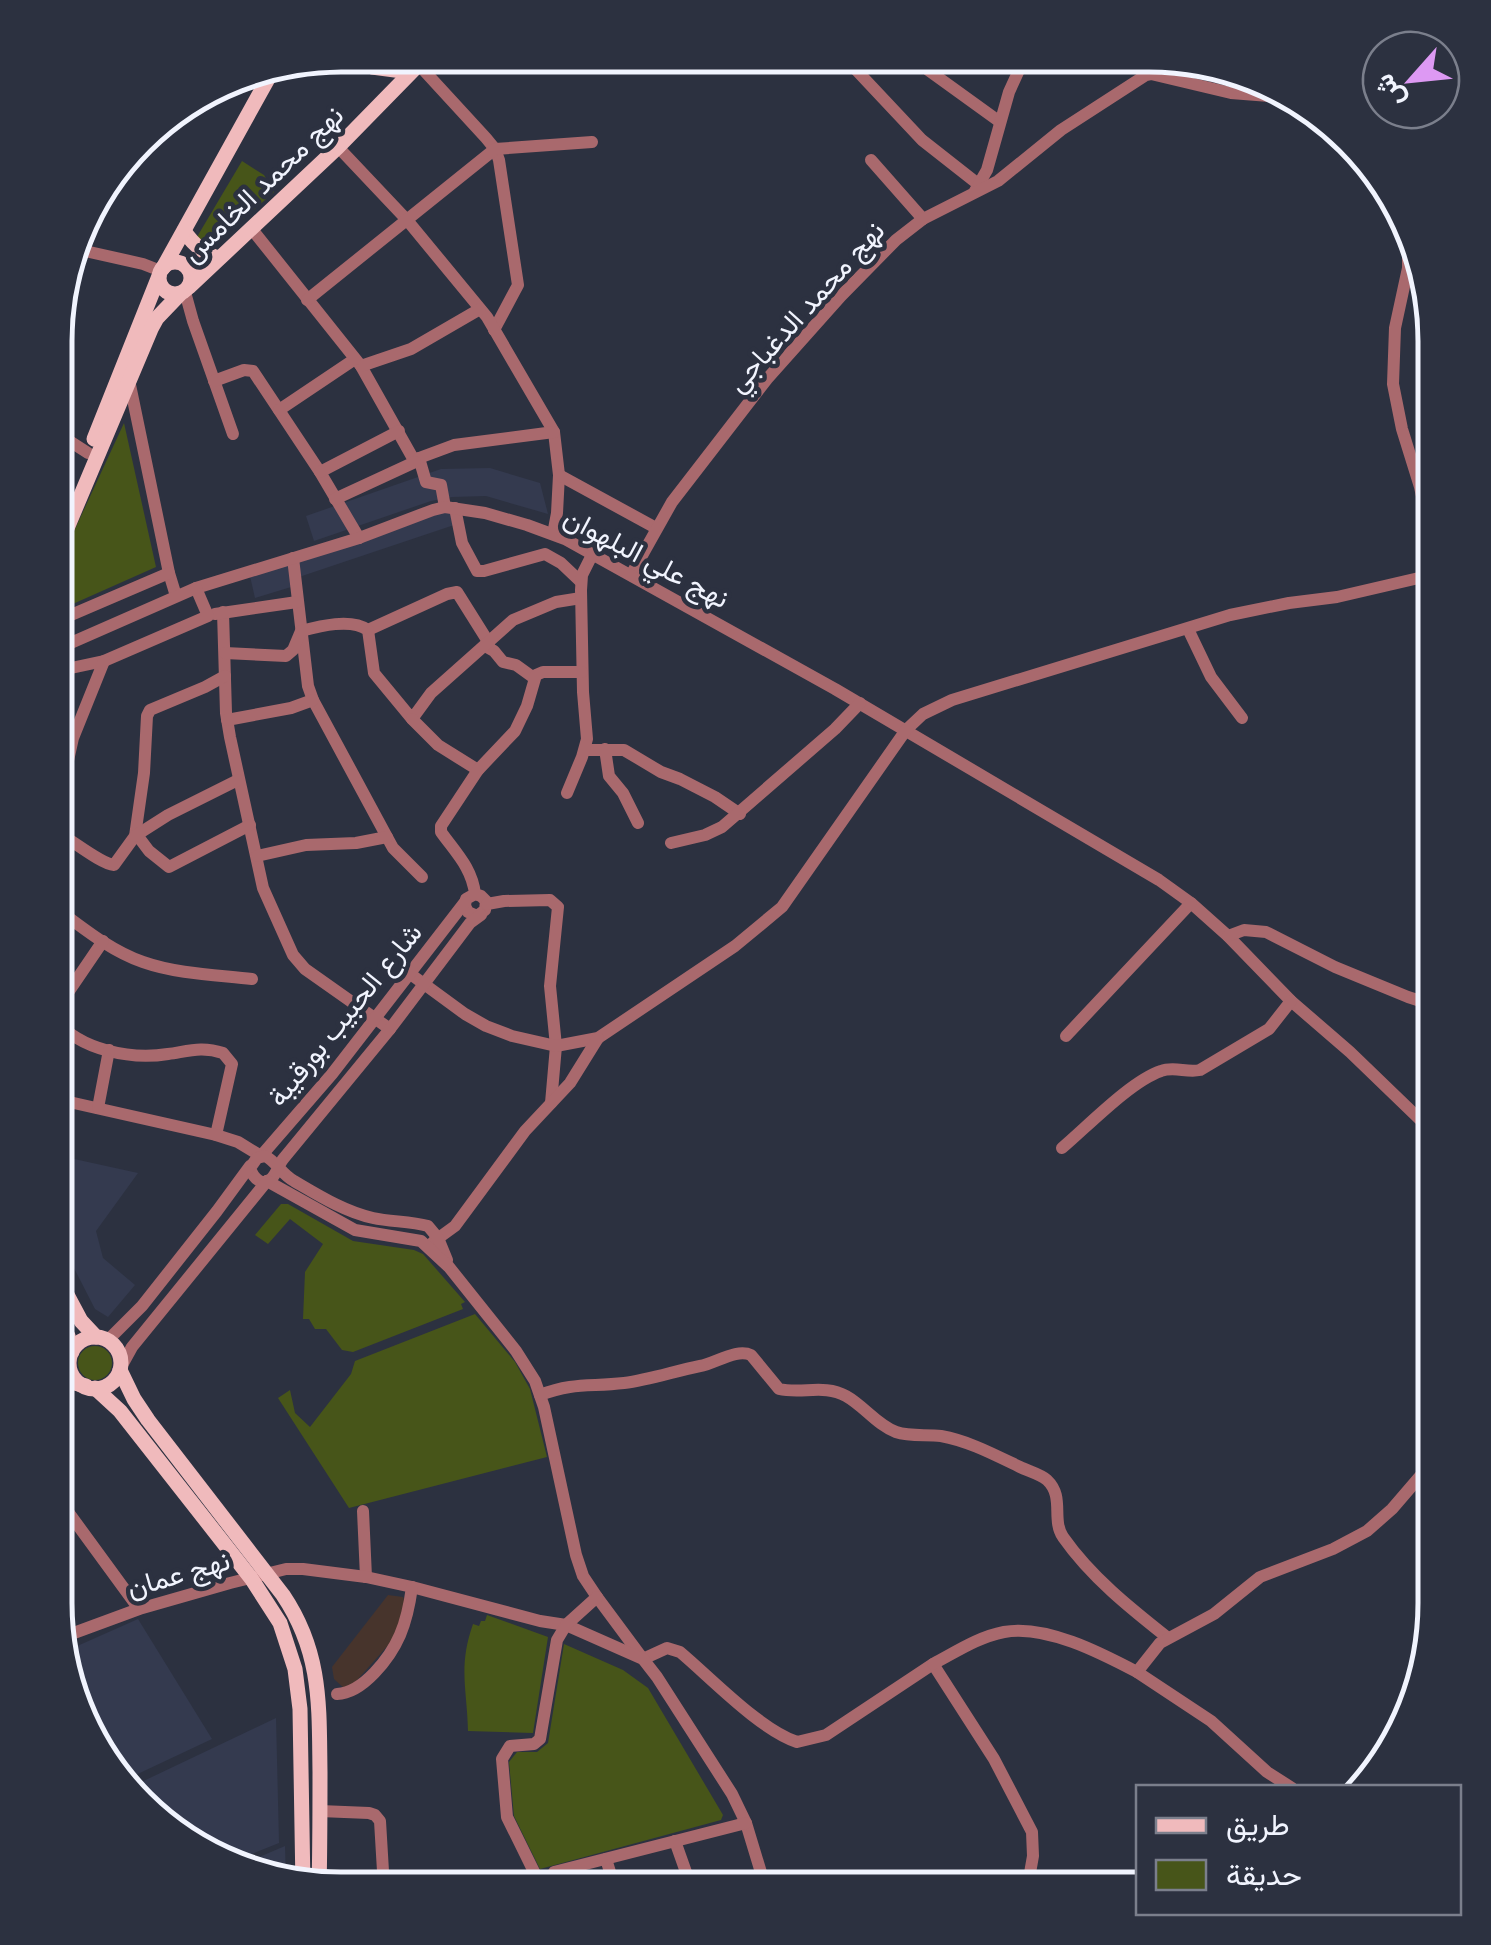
<svg xmlns="http://www.w3.org/2000/svg" width="1491" height="1945" viewBox="0 0 1491 1945" font-family="Mulish,Vazirmatn,sans-serif">
	<style>
		.built { fill: #343a4f }
		.medical { fill: #47342c }
		.green { fill: #475519 }
		.lines { fill: none; stroke-linecap: round; stroke-linejoin: round }
		.minor { stroke: #a9696d; stroke-width: 12 }
		.major { stroke: #f0babc; stroke-width: 15 }
		.labels { text-anchor: middle; dominant-baseline: central; stroke-width: 9; stroke-linejoin: round; paint-order: stroke }
		.street-label { font-size: 28px; fill: #f1f4fe; stroke: #2c3140 }
		.rim { fill: none; stroke: #f1f4fe; stroke-width: 5 }
	</style>
	<rect width="100%" height="100%" fill="#2c3140"/>
	<g class="built">
		<path d="M490,468L540,483L548,514L486,496L452,497L431,501L314,541L306,516L441,469Z"/>
		<path d="M457,512L454,525L299,577L296,559L431,513Z"/>
		<path d="M289,560L291,587L255,598L250,576Z"/>
		<path d="M56,1155L138,1173L96,1231L103,1258L135,1285L108,1317L95,1309L56,1233Z"/>
		<path d="M138,1619L212,1739L127,1779L85,1731L66,1651Z"/>
		<path d="M276,1718L279,1843L234,1861L182,1841L133,1786Z"/>
		<path d="M285,1846L286,1881L243,1864Z"/>
	</g>
	<path class="medical" d="M388,1595L403,1597L406,1604L399,1633L350,1688L345,1689L334,1679L332,1667Z"/>
	<g class="green">
		<path d="M242,161L264,175L274,192L204,254L191,247Z"/>
		<path d="M124,423L156,567L57,611V568Z"/>
		<path d="M281,1204H288L353,1241L414,1250L423,1254L465,1302L461,1304L463,1309L353,1352L342,1350L326,1329H315L309,1319H303L305,1272L323,1244L290,1219L268,1244L255,1235Z"/>
		<path d="M475,1314L515,1362L530,1389L547,1457L349,1508L278,1398L290,1390L295,1413L310,1427L351,1374L355,1361Z"/>
		<circle cx="95" cy="1363" r="17"/>
		<path d="M487,1615L548,1637L533,1733L468,1731C467,1688 458,1667 473,1624L479,1626L481,1621H485Z"/>
		<path d="M564,1644L623,1670L648,1688L723,1815L721,1820L540,1869L514,1816L509,1762L517,1752H537L548,1743Z"/>
	</g>
	<g class="lines">
		<g class="minor">
			<path d="M844,57L922,140L978,184"/>
			<path d="M937,57L927,65L928,70L1000,122"/>
			<path d="M1124,57L1151,74"/>
			<path d="M418,64L486,138L495,149L499,160L518,285L494,330"/>
			<path d="M338,147L407,220L487,317L554,432L559,475L557,513L553,534"/>
			<path d="M871,160L923,219"/>
			<path d="M975,191L987,170L1009,92L1025,57"/>
			<path d="M1389,194L1408,255V268L1395,328L1393,384L1402,429L1420,487L1436,559"/>
			<path d="M251,228L361,366L415,462L419,458L426,482L441,485L445,507"/>
			<path d="M76,249L143,264L161,271"/>
			<path d="M185,292L193,321L233,434"/>
			<path d="M307,300L495,149L592,142"/>
			<path d="M361,366L411,349L480,309"/>
			<path d="M129,380L169,573L176,596"/>
			<path d="M214,381L244,370L253,371L320,472L359,538"/>
			<path d="M279,410L355,359"/>
			<path d="M57,433L88,453"/>
			<path d="M419,458L454,445L554,432"/>
			<path d="M320,472L399,431"/>
			<path d="M559,475L656,528"/>
			<path d="M335,499L415,462"/>
			<path d="M455,508L462,543L477,571H484L545,554L561,563L581,582"/>
			<path d="M57,515L60,516"/>
			<path d="M293,558L308,686L313,700L387,837L393,848L422,877"/>
			<path d="M631,575L672,502L767,379L841,296L896,240L923,219L998,181L1061,130L1146,75L1151,74L1231,93L1282,97"/>
			<path d="M223,612L226,713L230,737L263,888L293,955L305,969L390,1029"/>
			<path d="M215,614L297,602"/>
			<path d="M57,621L169,573"/>
			<path d="M1188,629L1211,677L1242,718"/>
			<path d="M368,630L447,594L457,592L489,643"/>
			<path d="M485,646L494,651L503,662L516,665L534,678"/>
			<path d="M57,649L196,588L359,538L433,510L445,507L485,513L527,525L565,539L835,689L1159,880L1191,903L1228,936L1291,1001L1350,1052L1436,1135"/>
			<path d="M225,653L286,656L293,650L301,631C320,626 351,618 368,630L374,673L412,719L431,693L513,620L556,602L581,598"/>
			<path d="M57,671L104,661L208,616L196,588"/>
			<path d="M412,719L438,745L478,770"/>
			<path d="M227,720L291,708L313,700"/>
			<path d="M605,749L609,776L623,793L638,823"/>
			<path d="M585,750H624L661,772L680,779L715,797L740,814"/>
			<path d="M567,793L582,757L587,739L583,692L581,590L582,575L592,555"/>
			<path d="M57,810L73,738L104,661"/>
			<path d="M57,832C72,840 101,864 114,865L135,836L144,773L147,716L150,710L205,687L225,676"/>
			<path d="M137,835L149,851L169,867L250,825"/>
			<path d="M135,836L168,815L238,780"/>
			<path d="M671,843L705,835L722,827L835,729L860,703"/>
			<path d="M257,856L306,845L356,843L387,837"/>
			<path d="M475,894L466,899L465,906L468,912L477,916L485,910L486,901L481,896L475,894C472,868 456,853 441,832V826L478,770L515,731L527,706L536,675L543,672H582"/>
			<path d="M487,904L504,901L550,900L558,907L550,986L556,1046L551,1103"/>
			<path d="M56,908C83,928 111,951 143,962C177,974 217,975 252,979"/>
			<path d="M1228,936L1244,930L1266,932L1335,967L1408,997L1436,1006"/>
			<path d="M409,973L465,1014L486,1026L512,1036L556,1046L598,1038L735,946L782,907L906,730L923,714L952,700L1230,615L1289,603L1337,597L1436,574"/>
			<path d="M56,1010L103,941"/>
			<path d="M56,1020C80,1050 131,1060 168,1054C189,1051 202,1046 223,1053L232,1064L216,1135"/>
			<path d="M1066,1036L1191,903"/>
			<path d="M56,1099L216,1135L238,1142L261,1156L332,1074L465,902"/>
			<path d="M98,1108L109,1050"/>
			<path d="M1062,1148C1088,1126 1131,1081 1161,1071C1174,1066 1187,1073 1200,1070L1269,1029L1291,1001"/>
			<path d="M433,1242L455,1226L525,1131L570,1083L598,1038"/>
			<path d="M447,1260L438,1238L428,1226C410,1221 391,1222 373,1218C345,1212 318,1195 294,1181C281,1174 277,1162 265,1156L257,1158L250,1168C253,1178 263,1188 272,1178C277,1173 279,1163 284,1158L390,1029L470,923L481,915"/>
			<path d="M108,1340L142,1306L217,1211L250,1166"/>
			<path d="M121,1367L132,1347L267,1181L355,1230L421,1241L449,1267L516,1351L535,1381L544,1407L576,1555L583,1576L597,1597L643,1659L667,1648L680,1652C711,1678 759,1729 797,1742L826,1735L933,1664L994,1759L1032,1832L1033,1856L1027,1890"/>
			<path d="M540,1395C574,1382 590,1387 624,1383C649,1380 675,1371 700,1366C716,1363 737,1348 751,1355L779,1389C802,1394 825,1384 846,1396C864,1406 877,1425 896,1432C910,1437 927,1434 941,1436C969,1441 995,1455 1020,1467C1028,1471 1040,1474 1047,1480C1065,1497 1051,1519 1063,1537C1091,1577 1130,1608 1168,1638"/>
			<path d="M55,1494L139,1609"/>
			<path d="M363,1511L366,1577"/>
			<path d="M63,1637L139,1609L230,1583L286,1569H303L366,1577L412,1587L540,1621L566,1625L643,1659L657,1677L732,1794L746,1823L766,1889"/>
			<path d="M933,1664C956,1652 978,1637 1004,1632C1045,1624 1101,1653 1137,1672L1160,1643L1214,1614L1260,1577L1333,1549L1367,1531L1392,1509L1435,1459"/>
			<path d="M1137,1672L1211,1721L1267,1772L1292,1788"/>
			<path d="M337,1694C363,1693 390,1658 400,1635C406,1621 410,1602 412,1587"/>
			<path d="M320,1811L369,1813L375,1815L380,1821L384,1888"/>
			<path d="M675,1841L692,1889"/>
			<path d="M606,1859L615,1888"/>
			<path d="M554,1872L746,1823"/>
			<path d="M542,1888L507,1817L502,1759L510,1746L534,1744L540,1739L557,1640L566,1625L597,1597"/>
		</g>
		<g class="major">
			<path d="M350,55L372,67L410,72"/>
			<path d="M184,231C193,244 203,254 219,258"/>
			<circle cx="175" cy="278" r="16"/>
			<path d="M163,268L275,66"/>
			<path d="M189,287L338,147L428,55"/>
			<path d="M94,439L159,276"/>
			<path d="M57,552L151,329L157,318L180,294"/>
			<path d="M56,1274L81,1321L96,1337"/>
			<path d="M56,1312L68,1336L72,1352"/>
			<circle cx="95" cy="1363" r="26"/>
			<path d="M120,1370L134,1399L148,1420L283,1595C322,1653 319,1706 320,1772C320,1811 320,1849 319,1888"/>
			<path d="M55,1385L71,1382L86,1386"/>
			<path d="M95,1388L120,1411L251,1578L280,1623L295,1669L300,1709L303,1887"/>
		</g>
	</g>
	<g class="labels">
		<g class="street-label">
			<text transform="translate(262 183) rotate(-44)">نهج محمد الخامس</text>
			<text transform="translate(805 306) rotate(-48)">نهج محمد الدغباجي</text>
			<text transform="translate(647 557) rotate(28)">نهج علي البلهوان</text>
			<text transform="translate(344 1014) rotate(-51)">شارع الحبيب بورقيبة</text>
			<text transform="translate(178 1573) rotate(-16)">نهج عمان</text>
		</g>
	</g>
	<path d="M0 0H1491V1945H0ZM341 72H1149A269 269 0 0 1 1418 341V1603A269 269 0 0 1 1149 1872H341A269 269 0 0 1 72 1603V341A269 269 0 0 1 341 72Z" fill="#2c3140" fill-rule="evenodd"/>
	<path class="rim" d="M341 72H1149A269 269 0 0 1 1418 341V1603A269 269 0 0 1 1149 1872H341A269 269 0 0 1 72 1603V341A269 269 0 0 1 341 72Z"/>
	<rect x="1136" y="1785" width="325" height="130" fill="#2c3140" stroke="#7b7f8c" stroke-width="2.5"/>
	<rect x="1156" y="1818" width="50" height="15" fill="#f0babc" stroke="#7b7f8c" stroke-width="2.5"/>
	<text x="1226" y="1835" font-size="30" fill="#f1f4fe">طريق</text>
	<rect x="1156" y="1860" width="50" height="30" fill="#475519" stroke="#7b7f8c" stroke-width="2.5"/>
	<text x="1226" y="1885" font-size="30" fill="#f1f4fe">حديقة</text>
	<g transform="translate(1411 80) rotate(243)"><circle r="48" fill="#2c3140" stroke="#7b7f8c" stroke-width="2.5"/>
	<path d="M0-8L18 38L0 25L-18 38Z" fill="#dd99f3"/>
	<text y="-15" font-size="28" font-weight="bold" text-anchor="middle" fill="#f1f4fe">ش</text>
	</g>
</svg>
